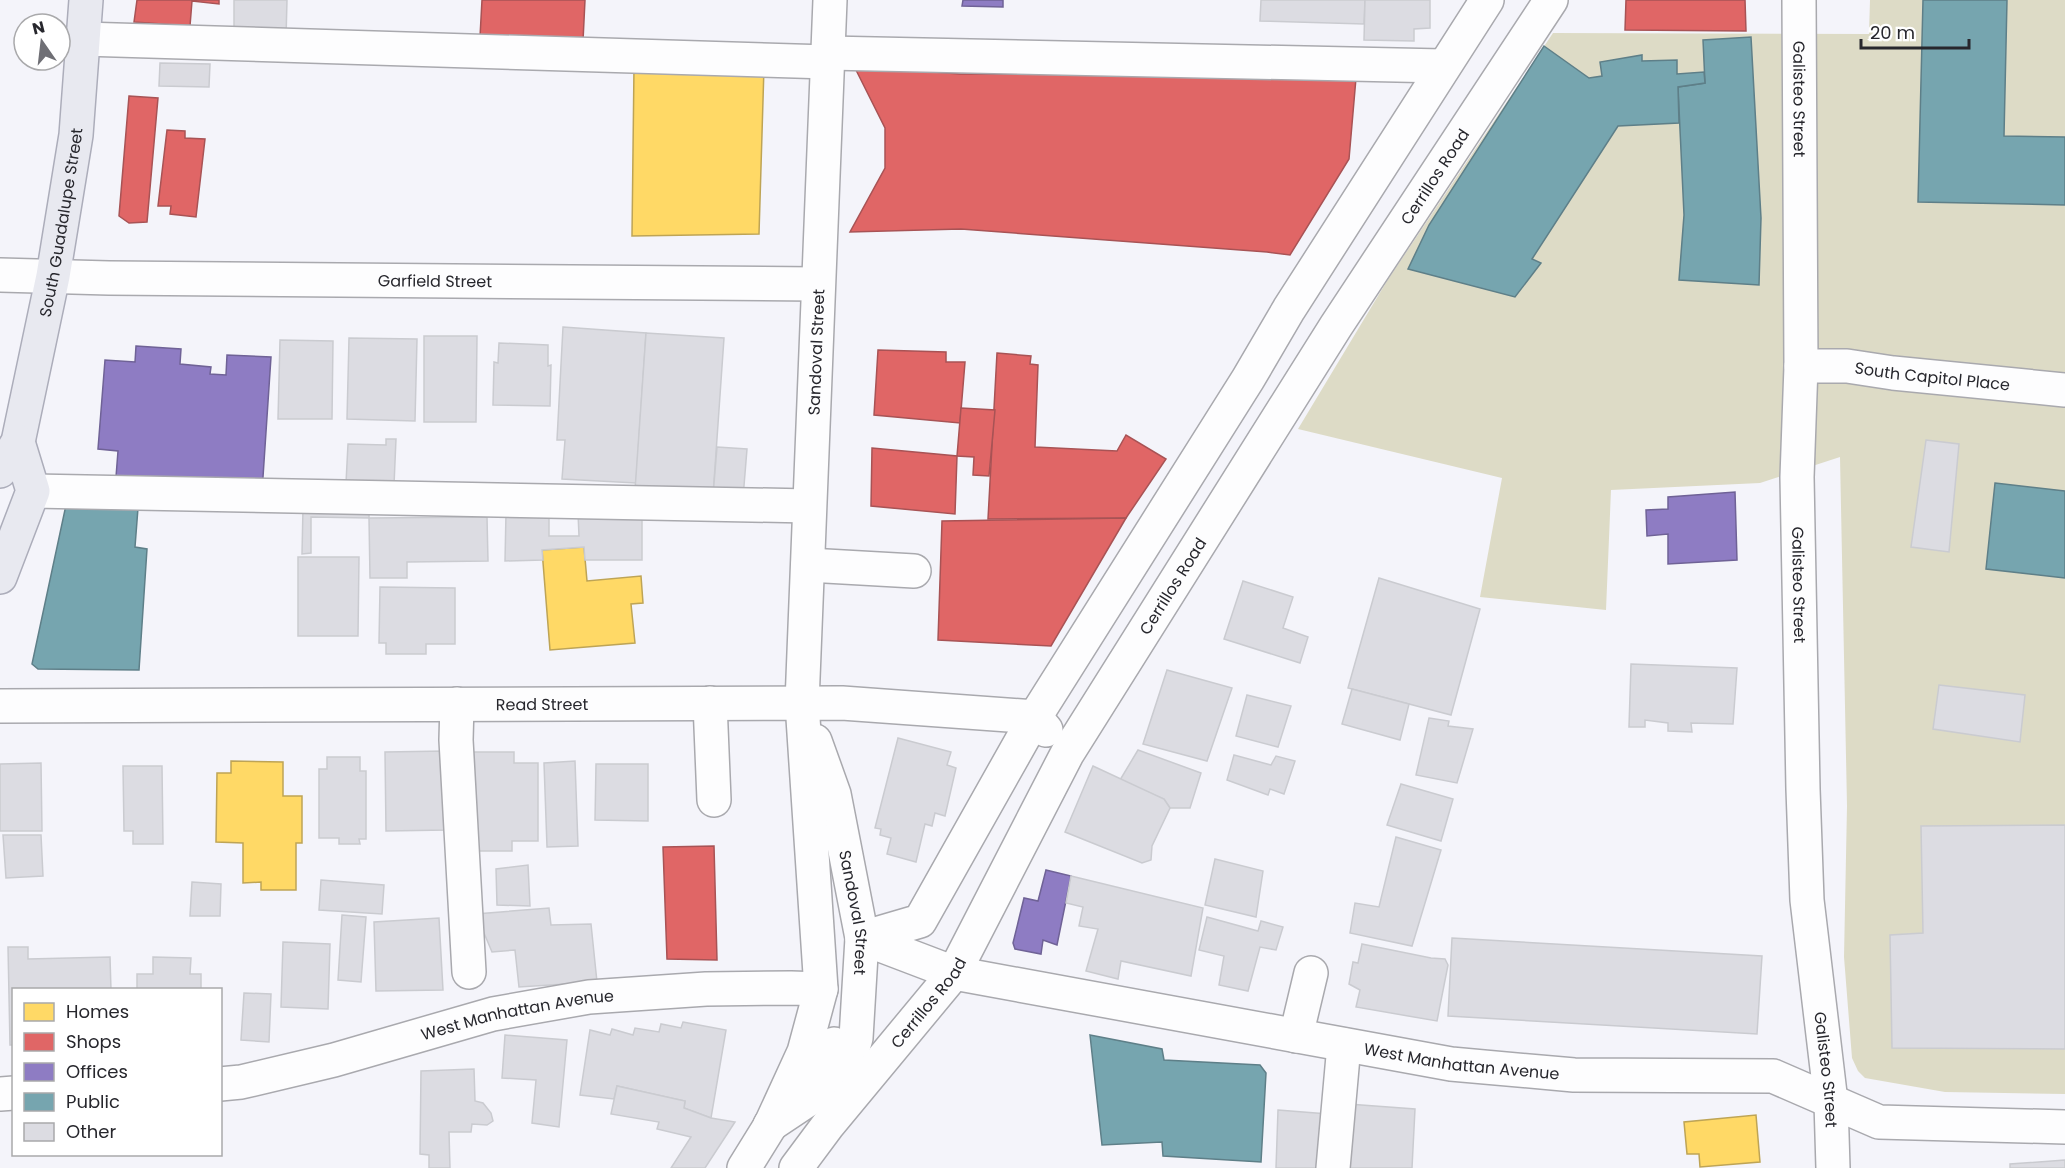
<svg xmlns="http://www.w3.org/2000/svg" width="2065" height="1168" viewBox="0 0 2065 1168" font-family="Poppins,sans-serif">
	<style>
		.green { fill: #dddbc6 }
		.homes { fill: #ffd966; stroke: #bea455; stroke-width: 1.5 }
		.shops { fill: #e06666; stroke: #a85355; stroke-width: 1.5 }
		.offices { fill: #8e7cc3; stroke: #6f6296; stroke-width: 1.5 }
		.public { fill: #76a5af; stroke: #5e7f88; stroke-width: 1.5 }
		.building { fill: #dcdce2; stroke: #cacbd0; stroke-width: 1.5 }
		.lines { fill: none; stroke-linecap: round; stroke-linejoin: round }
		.minor-casing { stroke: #a9a9ae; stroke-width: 36 }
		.major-casing { stroke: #acadba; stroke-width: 36 }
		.minor { stroke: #fdfdfe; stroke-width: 33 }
		.major { stroke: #e8e9f0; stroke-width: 33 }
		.labels { text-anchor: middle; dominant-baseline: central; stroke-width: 6; stroke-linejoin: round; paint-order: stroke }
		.street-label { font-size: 16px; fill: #27272d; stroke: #fff }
	</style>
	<rect width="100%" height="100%" fill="#f4f4fa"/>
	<path class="green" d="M1870,0H2065V1094L1945,1092L1865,1078L1858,1071L1852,1058L1844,957L1847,806L1840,457L1760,483L1611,490L1606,610L1480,597L1502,478L1298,429L1387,281L1553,33L1869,34Z"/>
	<g class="homes">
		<path d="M634,67H764L759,234L632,236Z"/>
		<path d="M584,547L587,581L641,576L643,603L631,604L635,643L550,650L542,550Z"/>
		<path d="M231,761L283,762V796H302V843H296V890H261V882L243,883V843L216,842L217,773H231Z"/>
		<path d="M1756,1115L1760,1162L1700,1167L1699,1154H1687L1684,1122Z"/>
	</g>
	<g class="shops">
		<path d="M137,0H219V4L192,1L190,26L134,22Z"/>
		<path d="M482,0H585L583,41L480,37Z"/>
		<path d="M1626,0H1745L1746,31L1625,30Z"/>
		<path d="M893,69L960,74H1289L1356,78L1349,159L1290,255L1267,252L961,229L850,232L885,168V128L856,70Z"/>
		<path d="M129,96L158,98L147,222L129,223L119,216Z"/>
		<path d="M167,130L185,131V138L205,139L196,217L170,214L171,206H158Z"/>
		<path d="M878,350L946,352V362H965L960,423L874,415Z"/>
		<path d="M997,353L1031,356L1030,364L1038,365L1035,447L1117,451L1126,435L1166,459L1126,518L988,519Z"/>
		<path d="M961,408L995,410L989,476L973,475L974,457L957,456Z"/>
		<path d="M872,448L957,456L955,514L871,506Z"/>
		<path d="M1126,518L1051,646L938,640L942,521Z"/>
		<path d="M714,846L717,960L667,959L663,847Z"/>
	</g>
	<g class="offices">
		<path d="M963,0H1003V7L962,6Z"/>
		<path d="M136,346L181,349L180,364L211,367L210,374L226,375L227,355L271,357L262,492L116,477L118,451L98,449L105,360L135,362Z"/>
		<path d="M1735,492L1737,560L1668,564V534L1647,536L1646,510L1668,509V497Z"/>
		<path d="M1046,870L1071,876L1057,945L1043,940L1041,954L1015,949L1013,943L1024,898L1038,901Z"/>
	</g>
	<g class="public">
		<path d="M1923,0H2007L2004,136L2065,137V205L1918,202Z"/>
		<path d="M1751,37L1761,218L1759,285L1679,280L1684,215L1678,87L1705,83L1703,40Z"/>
		<path d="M1544,46L1589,78L1602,76L1600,62L1642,55V61L1677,60V74L1704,72L1705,83L1678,87L1679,123L1618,126L1532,259L1541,263L1515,297L1408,269L1429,225Z"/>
		<path d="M1995,483L2065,491V578L1986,569Z"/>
		<path d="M66,505L138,508L135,547L147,549L139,670L38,669L32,664Z"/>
		<path d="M1090,1035L1162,1049L1164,1060L1260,1065L1266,1073L1261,1162L1163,1156L1162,1142L1102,1145Z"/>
	</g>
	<g class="building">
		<path d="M234,0H287L286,38L234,37Z"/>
		<path d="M1261,0H1365L1364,24L1260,21Z"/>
		<path d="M1365,0H1430V28L1414,29V41L1364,40Z"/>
		<path d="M160,63L210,64L209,87L159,86Z"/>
		<path d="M563,327L646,333L636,483L562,479L565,440H557Z"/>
		<path d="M646,333L724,338L713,496L635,490Z"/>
		<path d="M424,336H477L476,422H424Z"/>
		<path d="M349,338L417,339L415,421L347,419Z"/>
		<path d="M280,340L333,341L332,419H278Z"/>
		<path d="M499,343L548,345V366L551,365L550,406L493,405L494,362L498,363Z"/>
		<path d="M386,439H396L394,485L346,483L348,444L386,445Z"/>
		<path d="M1926,440L1959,444L1949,552L1911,547Z"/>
		<path d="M717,447L747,449L743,498L713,496Z"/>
		<path d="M369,507V518L311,517V553L302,554L303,508Z"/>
		<path d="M506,513H549V536H579L578,513L642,514V560H585L584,547L542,550L543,560L505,561Z"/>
		<path d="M487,517L488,561L407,562V578H370L369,518Z"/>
		<path d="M298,557H359L358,636H298Z"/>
		<path d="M1379,578L1480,609L1451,715L1348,688Z"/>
		<path d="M1243,581L1293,597L1283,628L1308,637L1300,663L1224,639Z"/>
		<path d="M380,587L455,588V644H426V654H386V643H379Z"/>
		<path d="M1631,664L1737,668L1733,724L1691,723L1692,732L1668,731V723L1645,720V727H1629Z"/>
		<path d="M1167,670L1232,688L1207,761L1143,744Z"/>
		<path d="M1939,685L2025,695L2020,742L1933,729Z"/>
		<path d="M1352,689L1409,704L1400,740L1342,724Z"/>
		<path d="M1247,695L1291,706L1278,747L1236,736Z"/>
		<path d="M1429,718L1449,721L1448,726L1473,729L1457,783L1416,775Z"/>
		<path d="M898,738L951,752L947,765L956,768L945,816L935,813L932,826L925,824L916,862L887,854L891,838L880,835L881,829L875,828Z"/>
		<path d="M1138,750L1201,773L1190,808H1170L1164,799L1120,780Z"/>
		<path d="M446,751L447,830L386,831L385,752Z"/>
		<path d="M473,752H514V763H538V841H512V851H473Z"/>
		<path d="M1234,755L1271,765L1276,756L1295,761L1284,794L1270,789L1268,795L1227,780Z"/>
		<path d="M327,757H360V771H366V839H359L360,844H339V838H319V769H327Z"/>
		<path d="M575,761L578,846L547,847L544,763Z"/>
		<path d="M41,763L42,831H0V764Z"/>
		<path d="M596,764H648V821L595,820Z"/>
		<path d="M123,766H162L163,844H133V831H124Z"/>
		<path d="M1093,766L1164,799L1170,808L1152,846L1151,860L1142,863L1065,832Z"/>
		<path d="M1401,784L1453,799L1441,841L1387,825Z"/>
		<path d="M2065,825V1049L1892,1048L1890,935L1923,933L1921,826Z"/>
		<path d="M3,835H41L43,876L6,878Z"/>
		<path d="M1396,837L1441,850L1412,946L1350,933L1355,903L1379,907Z"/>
		<path d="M1215,859L1263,871L1256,917L1205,905Z"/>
		<path d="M528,865L530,906L497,905L496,869Z"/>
		<path d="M1071,876L1203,908L1191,976L1121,961L1118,979L1086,971L1098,929L1079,926L1083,907L1066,903Z"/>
		<path d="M321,880L384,885L382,914L319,910Z"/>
		<path d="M192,882L221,884L220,916H190Z"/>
		<path d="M549,908L551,925L591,924L597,982L519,987L515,950L492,952L476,914Z"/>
		<path d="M342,915L366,917L361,982L338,980Z"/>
		<path d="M1207,917L1258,931L1261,921L1283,927L1276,950L1260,947L1248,991L1219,985L1224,956L1199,950Z"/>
		<path d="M439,918L443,990L376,991L374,922Z"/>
		<path d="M1452,938L1762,956L1757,1034L1448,1016Z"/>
		<path d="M283,942L330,944L328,1009L281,1007Z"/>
		<path d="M1362,944L1431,958L1445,959L1448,965L1437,1021L1356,1007L1360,990L1349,984L1353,962L1358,963Z"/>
		<path d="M8,947H28V959L110,957L111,990H14V1045H10Z"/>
		<path d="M153,957L191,958L190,974H201V990H137V974H153Z"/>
		<path d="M244,993L271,994L269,1042L241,1040Z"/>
		<path d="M683,1022L726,1030L711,1118L684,1108L685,1101L617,1086L614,1099L580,1095L590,1030L610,1035L612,1029L633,1035L635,1028L659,1032L661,1024L681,1028Z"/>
		<path d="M505,1035L567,1040L559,1127L532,1123L536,1080L502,1078Z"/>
		<path d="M474,1069L475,1101L483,1103L491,1113L493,1121L487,1125L472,1124L471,1132H449L450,1168H429V1155L420,1154L421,1071Z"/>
		<path d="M617,1086L685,1101L684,1108L711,1118L735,1122L705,1168H671L691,1137L657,1129L659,1122L611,1114Z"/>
		<path d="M1348,1104L1415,1109L1412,1168H1346Z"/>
		<path d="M1278,1110L1328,1114L1326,1168H1276Z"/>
		<path d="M2065,1160V1168H2010V1164Z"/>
	</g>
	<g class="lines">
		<defs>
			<g id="minor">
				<path id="s1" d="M1799,0L1801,366L1797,477L1803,789L1807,900L1831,1102L1833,1168"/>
				<path d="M83,39L828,62"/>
				<path d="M828,53L1443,66"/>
				<path id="s2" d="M0,275L109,278L818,284"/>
				<path id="s3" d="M1801,366H1847L1893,373L2065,390"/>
				<path d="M33,491L809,506"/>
				<path d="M808,565L914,571"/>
				<path d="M710,703L714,800"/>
				<path d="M457,704L456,740L469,972"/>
				<path id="s4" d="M0,706L842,703L1035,717L1046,730"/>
				<path id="s5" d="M815,741L834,794L862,938L856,1038L834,1109"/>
				<path id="s6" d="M862,938L954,973L1451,1064L1574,1075L1773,1076L1879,1122L2065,1127"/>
				<path d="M862,938L920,921L1035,717L1248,379L1289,309L1487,0"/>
				<path d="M1296,1036L1311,973"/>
				<path id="s7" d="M220,1084L241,1082L334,1060L493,1014L589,997L706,989L791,988L821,989"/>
				<path d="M0,1094L14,1093"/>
				<path d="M770,1125L809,1099L827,1070L834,1044"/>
				<path id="s8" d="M744,1168L770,1126L804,1052L821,989L802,703L830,0"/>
				<path id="s9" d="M796,1168L828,1125L954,973L1067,754L1336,326L1551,0"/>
				<path d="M1333,1168L1344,1045"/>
			</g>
			<g id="major">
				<path id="s10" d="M0,471L18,442L53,276L76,135L86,0"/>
				<path d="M0,577L33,491L18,442"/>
			</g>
		</defs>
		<use href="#minor" class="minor-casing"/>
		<use href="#major" class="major-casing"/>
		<use href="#minor" class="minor"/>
		<use href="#major" class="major"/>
	</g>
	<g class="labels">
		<g class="street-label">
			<text stroke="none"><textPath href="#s1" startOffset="99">Galisteo Street</textPath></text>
			<text stroke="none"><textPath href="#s9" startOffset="1182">Cerrillos Road</textPath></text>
			<text stroke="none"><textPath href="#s10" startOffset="258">South Guadalupe Street</textPath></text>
			<text stroke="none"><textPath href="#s2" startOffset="435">Garfield Street</textPath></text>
			<text stroke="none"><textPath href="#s8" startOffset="834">Sandoval Street</textPath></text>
			<text stroke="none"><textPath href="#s3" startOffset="132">South Capitol Place</textPath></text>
			<text stroke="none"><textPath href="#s9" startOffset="696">Cerrillos Road</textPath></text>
			<text stroke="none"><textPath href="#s1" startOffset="585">Galisteo Street</textPath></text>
			<text stroke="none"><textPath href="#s4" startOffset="542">Read Street</textPath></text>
			<text stroke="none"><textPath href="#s5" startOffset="177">Sandoval Street</textPath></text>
			<text stroke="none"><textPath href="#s9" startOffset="212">Cerrillos Road</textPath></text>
			<text stroke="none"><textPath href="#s7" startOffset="306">West Manhattan Avenue</textPath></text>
			<text stroke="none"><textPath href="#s6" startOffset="614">West Manhattan Avenue</textPath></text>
			<text stroke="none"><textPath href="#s1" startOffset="1071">Galisteo Street</textPath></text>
		</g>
	</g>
	<rect x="12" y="988" width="210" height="168" fill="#ffffff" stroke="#a9a9ab" stroke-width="1.5"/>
	<rect x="24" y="1003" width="30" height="18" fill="#ffd966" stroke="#a9a9ab" stroke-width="1.5"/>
	<text x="66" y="1018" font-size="18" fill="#27272d">Homes</text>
	<rect x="24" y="1033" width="30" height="18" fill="#e06666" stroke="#a9a9ab" stroke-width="1.5"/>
	<text x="66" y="1048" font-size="18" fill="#27272d">Shops</text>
	<rect x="24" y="1063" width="30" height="18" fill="#8e7cc3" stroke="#a9a9ab" stroke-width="1.5"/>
	<text x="66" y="1078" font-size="18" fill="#27272d">Offices</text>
	<rect x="24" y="1093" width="30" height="18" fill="#76a5af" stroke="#a9a9ab" stroke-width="1.5"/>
	<text x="66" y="1108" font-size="18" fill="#27272d">Public</text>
	<rect x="24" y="1123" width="30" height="18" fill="#dcdce2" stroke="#a9a9ab" stroke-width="1.5"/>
	<text x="66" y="1138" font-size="18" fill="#27272d">Other</text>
	<g transform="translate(42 42) rotate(346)"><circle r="28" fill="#ffffff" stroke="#a9a9ab" stroke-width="1.5"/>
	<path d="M0-4.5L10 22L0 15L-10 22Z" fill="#6f6f75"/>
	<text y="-9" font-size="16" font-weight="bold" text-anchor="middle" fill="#27272d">N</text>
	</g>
	<path d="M1861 39v9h108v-9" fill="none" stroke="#27272d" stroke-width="3"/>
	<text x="1870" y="39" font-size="18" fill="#27272d" stroke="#ffffff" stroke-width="4.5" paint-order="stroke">20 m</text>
</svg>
